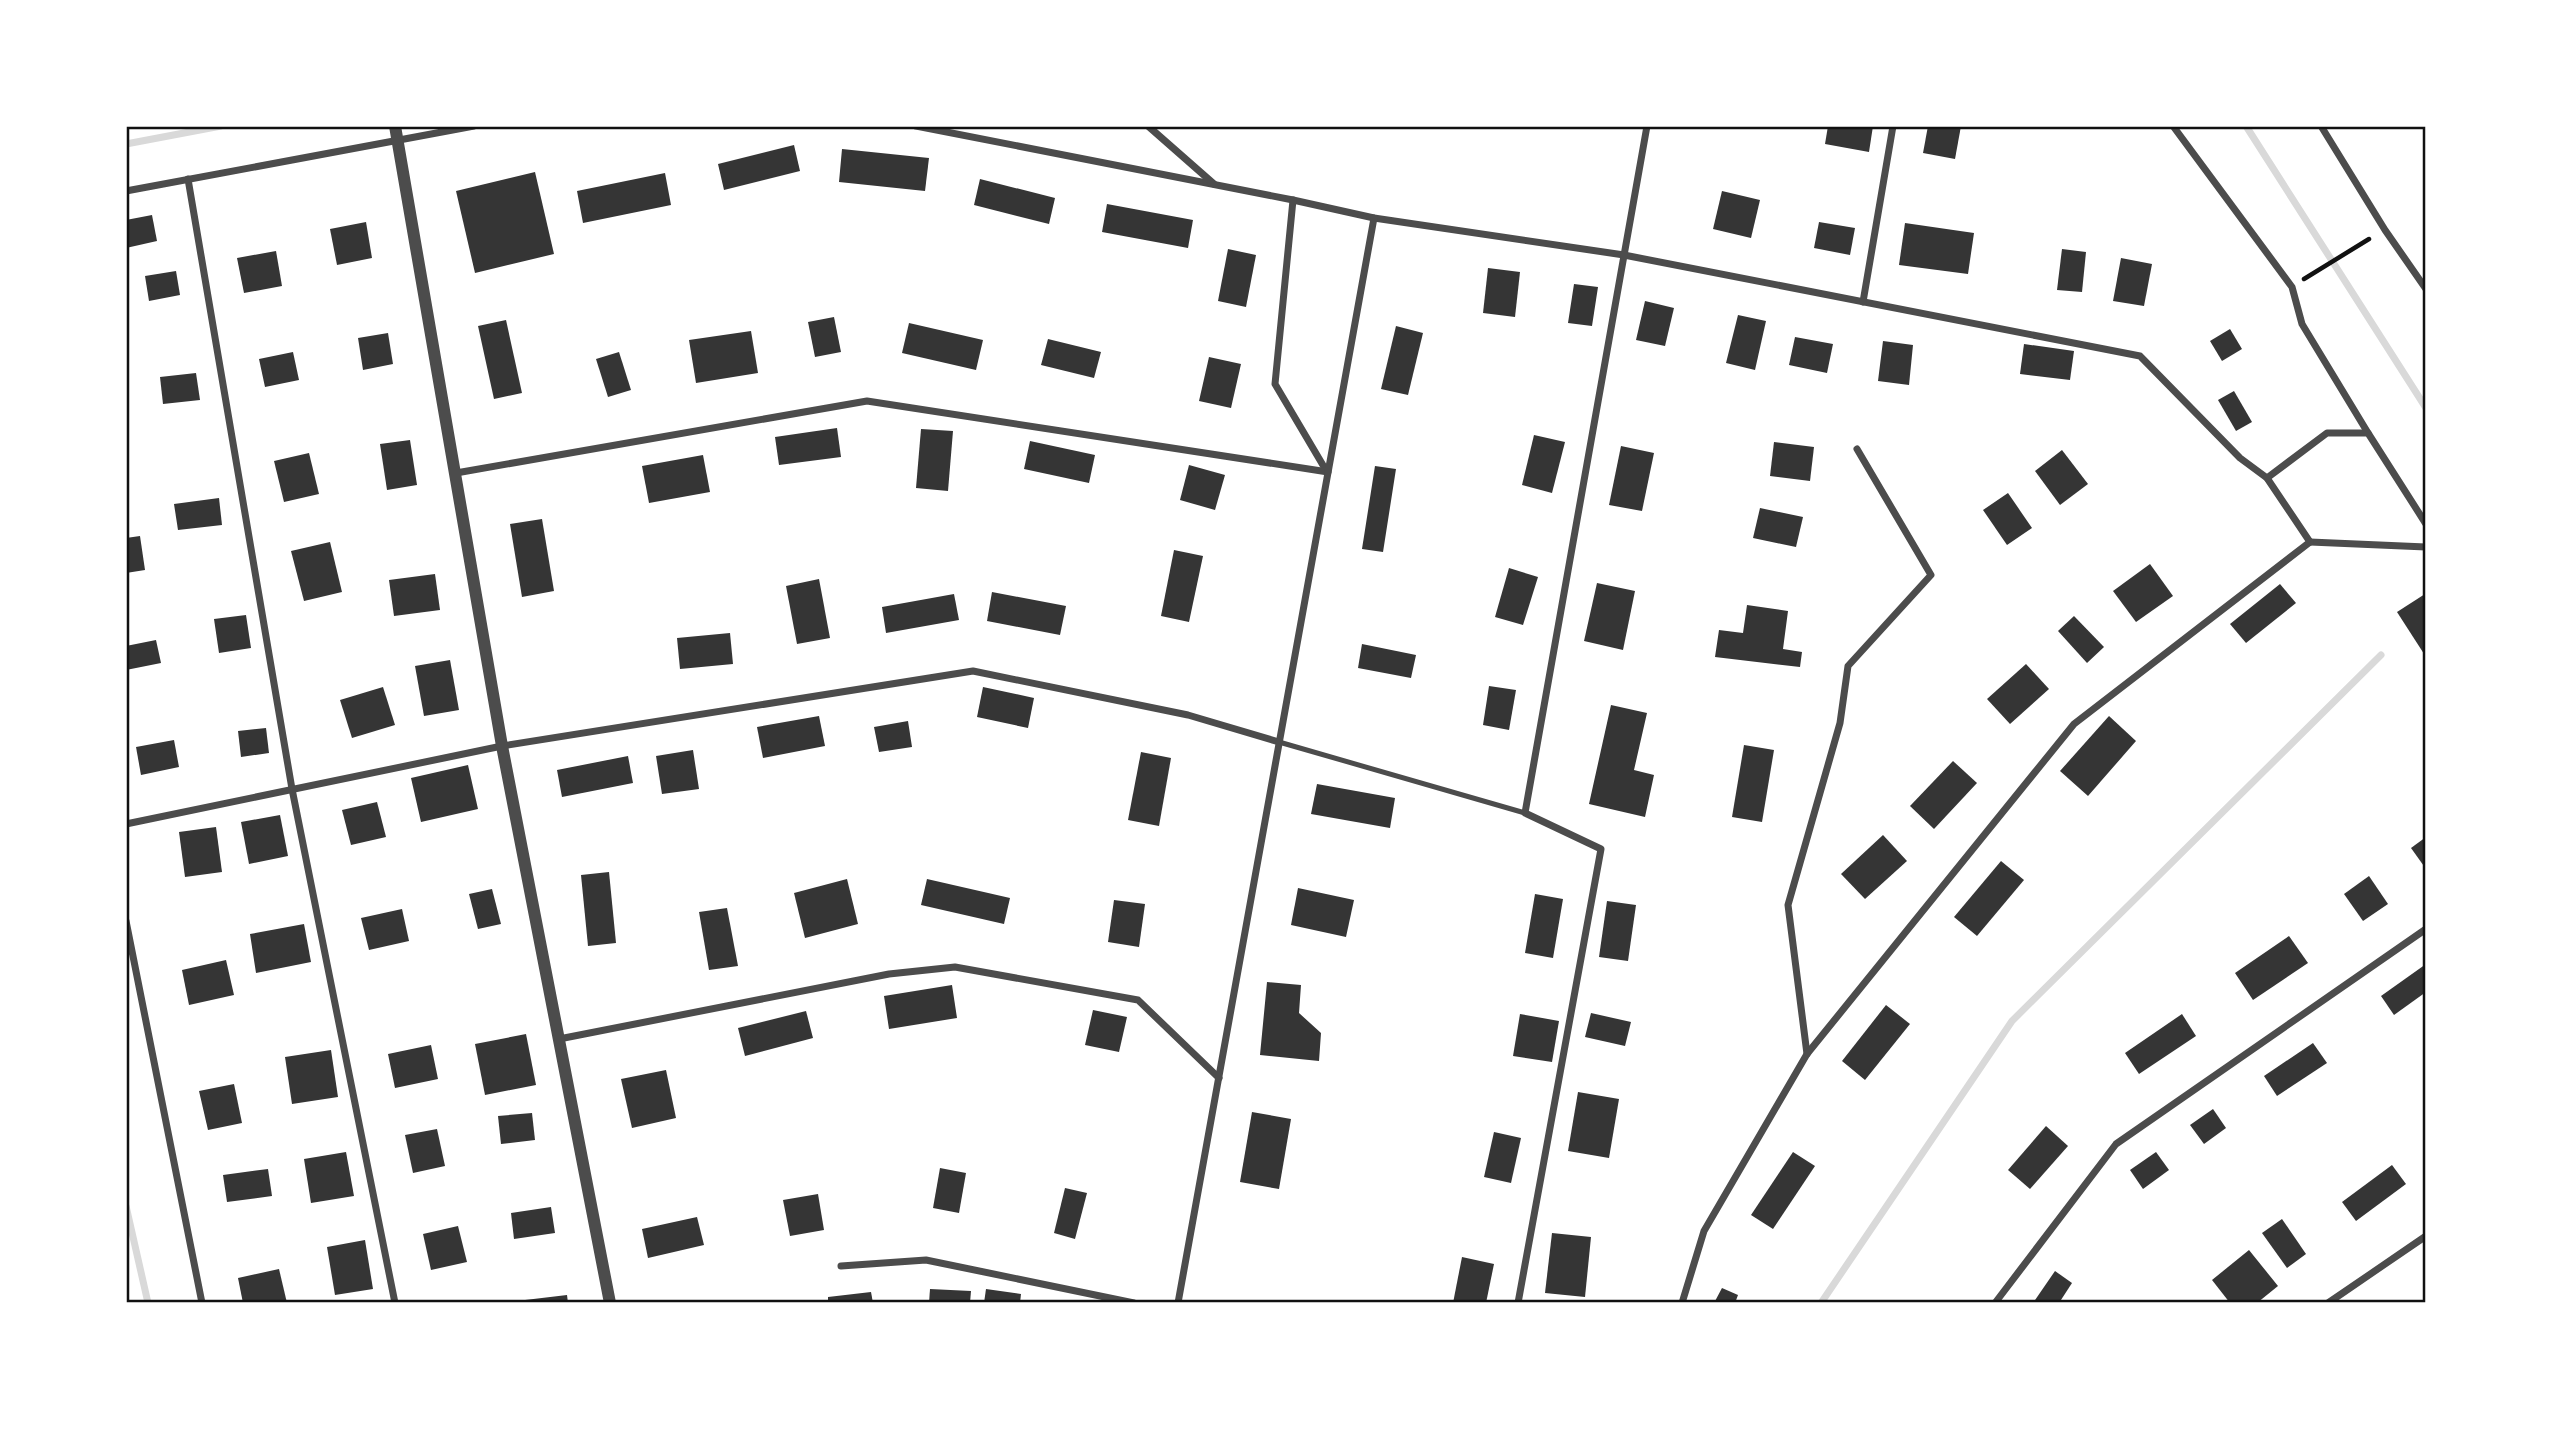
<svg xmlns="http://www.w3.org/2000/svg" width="2552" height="1429" viewBox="0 0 2552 1429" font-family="Raleway,sans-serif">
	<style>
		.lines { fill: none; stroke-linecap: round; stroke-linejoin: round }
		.stream { stroke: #d9d9d9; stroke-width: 7 }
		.building { fill: #353535 }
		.path { stroke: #111; stroke-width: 4.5 }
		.service { stroke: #4c4c4c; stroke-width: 5 }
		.minor { stroke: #4c4c4c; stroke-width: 7 }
		.tertiary { stroke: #4c4c4c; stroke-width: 12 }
		.neatline { fill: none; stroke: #111; stroke-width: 2.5 }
	</style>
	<rect width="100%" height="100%" fill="#fff"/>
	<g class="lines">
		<g class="stream">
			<path d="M2246,126L2426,408"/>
			<path d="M126,144L221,126"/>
			<path d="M126,1206L148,1303"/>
			<path d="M1821,1303L2012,1021L2381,655"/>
		</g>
	</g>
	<g class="building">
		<path d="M1828,126H1873L1869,152L1825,144Z"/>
		<path d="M1928,126H1961L1955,159L1923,153Z"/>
		<path d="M794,145L800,171L724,190L718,164Z"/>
		<path d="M842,149L929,158L925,191L839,182Z"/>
		<path d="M535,172L554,254L475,273L456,191Z"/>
		<path d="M665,173L671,205L583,223L577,191Z"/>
		<path d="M980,179L1055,198L1049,224L974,205Z"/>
		<path d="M1722,191L1760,200L1751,238L1713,229Z"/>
		<path d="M1107,204L1193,220L1188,248L1102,232Z"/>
		<path d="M152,215L157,241L126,248V220Z"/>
		<path d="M366,222L372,258L337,265L330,229Z"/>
		<path d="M1819,222L1855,228L1850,255L1814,248Z"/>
		<path d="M1905,223L1974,233L1968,274L1899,265Z"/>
		<path d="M1228,249L1256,255L1246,307L1218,301Z"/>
		<path d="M2062,249L2086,252L2082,292L2057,290Z"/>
		<path d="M276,251L282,286L244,293L237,258Z"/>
		<path d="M2121,258L2152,264L2144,306L2113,301Z"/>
		<path d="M1488,268L1520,272L1515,317L1483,313Z"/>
		<path d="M176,271L180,295L149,301L145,276Z"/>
		<path d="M1574,284L1598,287L1592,326L1568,323Z"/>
		<path d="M1645,301L1674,308L1665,346L1636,340Z"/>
		<path d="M1738,315L1766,321L1755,370L1726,363Z"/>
		<path d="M834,317L841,352L815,357L808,322Z"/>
		<path d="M506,320L522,393L494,399L478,326Z"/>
		<path d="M909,323L983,340L976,370L902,353Z"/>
		<path d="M1396,326L1423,333L1408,395L1381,389Z"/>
		<path d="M2230,329L2242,349L2222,361L2210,341Z"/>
		<path d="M751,331L758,373L696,383L689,340Z"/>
		<path d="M388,333L393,364L363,370L358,338Z"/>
		<path d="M1795,337L1833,344L1827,373L1789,365Z"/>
		<path d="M1048,339L1101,352L1094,378L1041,365Z"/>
		<path d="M1883,341L1913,345L1909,385L1878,381Z"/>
		<path d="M2024,344L2074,351L2070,380L2020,374Z"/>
		<path d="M293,352L299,380L265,387L259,359Z"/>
		<path d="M619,352L631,390L608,397L596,359Z"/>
		<path d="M1209,357L1241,364L1231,408L1199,401Z"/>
		<path d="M196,373L200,400L163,404L160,377Z"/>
		<path d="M2234,391L2252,422L2236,431L2218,400Z"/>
		<path d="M837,428L841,457L779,465L775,437Z"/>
		<path d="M921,429L953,431L948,491L916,488Z"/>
		<path d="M1534,435L1565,442L1552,493L1522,485Z"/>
		<path d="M410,440L417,485L387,490L380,444Z"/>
		<path d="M1030,441L1095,455L1089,483L1024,469Z"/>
		<path d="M1774,442L1814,447L1810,481L1770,476Z"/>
		<path d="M1621,446L1654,453L1642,511L1609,505Z"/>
		<path d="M2062,450L2088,484L2060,505L2035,471Z"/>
		<path d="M309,453L319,494L284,502L274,461Z"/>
		<path d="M703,455L710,492L649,503L642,466Z"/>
		<path d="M1189,465L1225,475L1215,510L1180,500Z"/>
		<path d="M1375,466L1396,469L1383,552L1362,549Z"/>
		<path d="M2008,493L2032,528L2007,545L1983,510Z"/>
		<path d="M219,498L222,525L178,530L174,504Z"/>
		<path d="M1760,508L1803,517L1796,547L1753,538Z"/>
		<path d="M542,519L554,591L522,597L510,524Z"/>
		<path d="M140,536L145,570L126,573V538Z"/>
		<path d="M330,542L342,592L304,601L291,551Z"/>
		<path d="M1174,550L1203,556L1189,622L1161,616Z"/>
		<path d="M2150,564L2173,596L2136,622L2113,591Z"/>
		<path d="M1509,568L1538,577L1523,625L1495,617Z"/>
		<path d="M435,574L440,610L394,616L389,580Z"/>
		<path d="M819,579L830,638L797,644L786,586Z"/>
		<path d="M1597,583L1635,591L1623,650L1584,641Z"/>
		<path d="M2280,584L2296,603L2246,643L2230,624Z"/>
		<path d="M992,592L1066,606L1060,635L987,621Z"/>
		<path d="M954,594L959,620L886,633L882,607Z"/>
		<path d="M2425,594L2426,595V657L2397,612Z"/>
		<path d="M1747,605L1788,611L1783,649L1802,652L1800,667L1715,657L1719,630L1743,633Z"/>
		<path d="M246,615L251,648L219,653L214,619Z"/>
		<path d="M2074,616L2104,647L2087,663L2058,631Z"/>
		<path d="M730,633L733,664L680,669L677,638Z"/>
		<path d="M156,640L161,663L126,670V646Z"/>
		<path d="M1362,644L1416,655L1411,678L1358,668Z"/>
		<path d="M450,660L459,710L424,716L415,666Z"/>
		<path d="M2026,664L2049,689L2010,724L1987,699Z"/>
		<path d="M1489,686L1516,690L1509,730L1483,725Z"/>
		<path d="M383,687L395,725L352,738L340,700Z"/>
		<path d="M983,687L1034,698L1028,728L977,717Z"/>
		<path d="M1611,705L1647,713L1634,770L1654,775L1645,817L1589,804Z"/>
		<path d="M819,716L825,746L763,758L757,727Z"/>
		<path d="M2109,716L2136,741L2088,796L2060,771Z"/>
		<path d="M908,721L912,747L879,752L874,727Z"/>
		<path d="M266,728L269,753L241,757L238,731Z"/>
		<path d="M174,740L179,767L141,775L136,747Z"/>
		<path d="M1744,745L1774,750L1762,822L1732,817Z"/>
		<path d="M693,750L699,789L662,794L656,756Z"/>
		<path d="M1141,752L1171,758L1159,826L1128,820Z"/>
		<path d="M628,756L633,783L562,797L557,770Z"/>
		<path d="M1953,761L1977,783L1934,829L1910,806Z"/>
		<path d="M468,765L478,809L421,822L411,778Z"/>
		<path d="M1317,784L1395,798L1390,828L1311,814Z"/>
		<path d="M377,802L386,837L351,845L342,810Z"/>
		<path d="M280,815L288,856L249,864L241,822Z"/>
		<path d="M216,827L222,872L185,877L179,832Z"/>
		<path d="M1883,835L1907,861L1865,899L1841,874Z"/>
		<path d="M2426,837V869L2411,848Z"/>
		<path d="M2001,861L2024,880L1977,936L1954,917Z"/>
		<path d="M609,872L616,943L588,946L581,875Z"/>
		<path d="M2369,876L2388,904L2363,921L2344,894Z"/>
		<path d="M847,879L858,924L805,938L794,893Z"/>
		<path d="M927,879L1010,898L1004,924L921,905Z"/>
		<path d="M1298,888L1354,900L1346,937L1291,925Z"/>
		<path d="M492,889L501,924L478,929L469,894Z"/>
		<path d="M1535,894L1563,899L1553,958L1525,953Z"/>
		<path d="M1114,900L1145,904L1139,947L1108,942Z"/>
		<path d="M1607,901L1636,905L1628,961L1599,957Z"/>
		<path d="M727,908L738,966L709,970L699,912Z"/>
		<path d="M402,909L409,941L369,950L361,918Z"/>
		<path d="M304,924L311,962L256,973L250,934Z"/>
		<path d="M2289,936L2308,963L2253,1000L2235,973Z"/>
		<path d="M226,960L234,995L189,1005L182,970Z"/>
		<path d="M2426,964V992L2394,1015L2381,996Z"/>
		<path d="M1267,982L1301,985L1299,1013L1321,1033L1319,1061L1260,1055Z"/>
		<path d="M952,985L957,1018L889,1029L884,996Z"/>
		<path d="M1886,1005L1910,1024L1865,1080L1842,1061Z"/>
		<path d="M1093,1010L1127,1017L1119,1052L1085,1045Z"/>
		<path d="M806,1011L813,1038L745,1056L738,1028Z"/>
		<path d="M1591,1013L1631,1022L1625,1046L1585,1037Z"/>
		<path d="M1520,1014L1559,1021L1552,1062L1513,1056Z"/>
		<path d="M2182,1014L2196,1036L2139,1074L2125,1053Z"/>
		<path d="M526,1034L536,1085L485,1095L475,1044Z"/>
		<path d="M2313,1043L2327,1063L2277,1096L2264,1076Z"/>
		<path d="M431,1045L438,1079L395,1088L388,1054Z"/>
		<path d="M331,1050L338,1097L292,1104L285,1057Z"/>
		<path d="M666,1070L676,1118L632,1128L621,1079Z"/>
		<path d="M234,1084L242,1123L208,1130L199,1091Z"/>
		<path d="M1578,1092L1619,1099L1609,1158L1568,1151Z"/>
		<path d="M2213,1109L2226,1128L2204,1144L2190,1125Z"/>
		<path d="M1252,1112L1291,1119L1279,1189L1240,1182Z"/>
		<path d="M532,1113L535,1140L501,1144L498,1116Z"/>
		<path d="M2046,1126L2068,1146L2030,1189L2008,1170Z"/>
		<path d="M437,1129L445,1166L413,1173L405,1135Z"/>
		<path d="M1494,1132L1521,1138L1511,1183L1484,1177Z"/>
		<path d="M346,1152L354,1196L311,1203L304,1159Z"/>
		<path d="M1793,1152L1815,1166L1773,1229L1751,1215Z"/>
		<path d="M2156,1152L2169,1170L2143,1189L2130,1170Z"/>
		<path d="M2392,1165L2406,1184L2356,1221L2342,1202Z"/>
		<path d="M940,1168L966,1173L959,1213L933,1208Z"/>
		<path d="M268,1169L272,1196L227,1202L223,1175Z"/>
		<path d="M1065,1188L1087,1193L1075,1239L1054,1233Z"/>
		<path d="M818,1194L824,1230L790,1236L783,1200Z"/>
		<path d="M551,1207L555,1233L514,1239L511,1213Z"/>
		<path d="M697,1217L704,1245L648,1258L642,1229Z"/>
		<path d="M2282,1219L2306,1254L2287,1268L2262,1233Z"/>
		<path d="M458,1226L467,1262L431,1270L423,1234Z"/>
		<path d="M1552,1233L1591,1237L1585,1297L1545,1293Z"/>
		<path d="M365,1240L373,1289L335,1295L327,1247Z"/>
		<path d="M2249,1250L2278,1286L2257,1303H2230L2212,1280Z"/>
		<path d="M1462,1257L1494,1264L1486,1303H1453Z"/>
		<path d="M279,1269L287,1303H243L238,1278Z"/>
		<path d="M2055,1271L2072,1283L2059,1303H2033Z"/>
		<path d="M1722,1288L1738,1295L1735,1303H1714Z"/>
		<path d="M930,1289L971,1291L970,1303H929Z"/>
		<path d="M986,1289L1021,1294L1020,1303H984Z"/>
		<path d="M871,1292L873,1303H828V1297Z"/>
		<path d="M567,1295L568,1303H526L525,1300Z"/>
	</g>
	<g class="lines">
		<path class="path" d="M2304,279L2369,239"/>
		<path class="service" d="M1279,742L1525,813"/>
		<g class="minor">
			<path d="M916,126L1293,200L1374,218L1624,255L2140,356L2240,458L2267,478L2310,542"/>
			<path d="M1148,126L1214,184"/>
			<path d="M2173,126L2292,287L2302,324L2368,433"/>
			<path d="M2321,126L2385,230L2426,289"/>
			<path d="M188,179L292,789L395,1303"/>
			<path d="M126,191L474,126"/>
			<path d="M1293,200L1275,384L1327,472"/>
			<path d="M1863,302L1893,126"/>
			<path d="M456,473L867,401L1328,472"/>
			<path d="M2267,478L2327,433H2368L2426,524"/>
			<path d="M2310,542L2426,547"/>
			<path d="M126,824L502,746L973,671L1188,715L1279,742"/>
			<path d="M126,921L202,1303"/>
			<path d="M559,1039L889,974L955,967L1138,1000L1219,1078"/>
			<path d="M1807,1054L1788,905L1840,723L1848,666L1931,575L1857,449"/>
			<path d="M841,1266L926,1260L1134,1303"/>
			<path d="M1178,1303L1374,218"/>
			<path d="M1518,1303L1601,849L1525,813L1647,126"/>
			<path d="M1682,1303L1704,1231L1807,1054L2074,724L2310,542"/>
			<path d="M1995,1303L2116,1144L2426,929"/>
			<path d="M2328,1303L2426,1236"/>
		</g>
		<path class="tertiary" d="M395,126L502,746L610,1303"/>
	</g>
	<rect width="2552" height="1429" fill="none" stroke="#ffffff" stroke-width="256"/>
	<rect x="128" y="128" width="2296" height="1173" class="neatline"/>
</svg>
